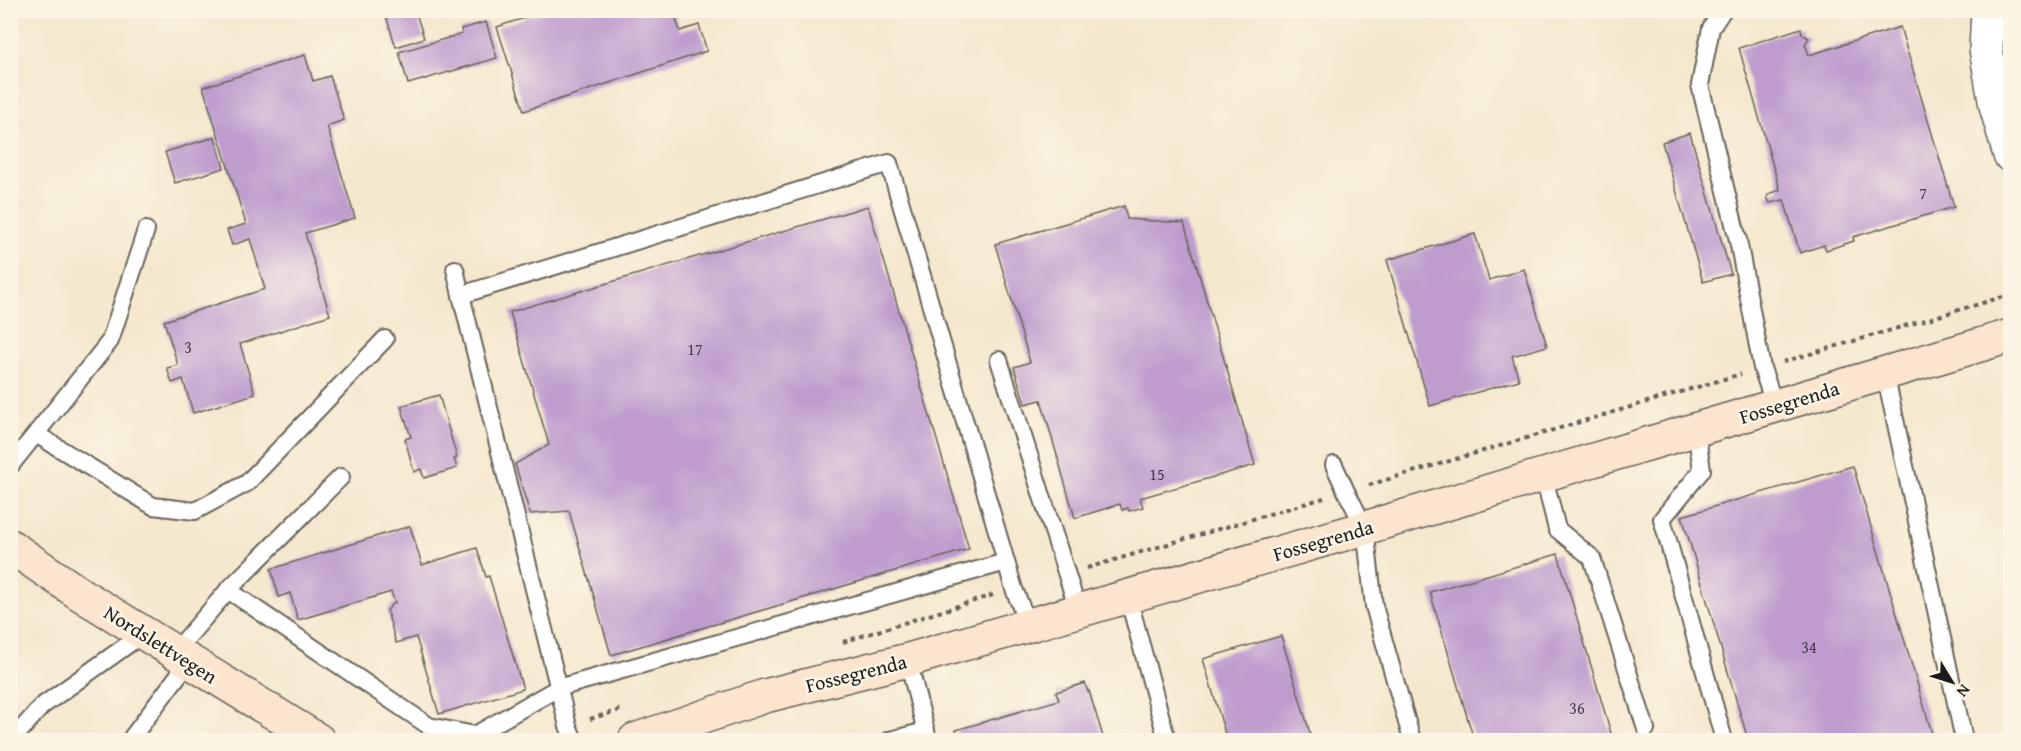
<svg xmlns="http://www.w3.org/2000/svg" width="2021" height="751" viewBox="0 0 2021 751" font-family="'Gentium Book Plus',serif">
	<style>
		.building { fill: #be9cce }
		.lines { fill: none; stroke-linecap: round; stroke-linejoin: round }
		.lane-casing { stroke: #68635a; stroke-width: 20 }
		.street-casing { stroke: #68635a; stroke-width: 36 }
		.secondary-casing { stroke: #68635a; stroke-width: 36 }
		.path { stroke: #68635a; stroke-width: 4; stroke-dasharray: 4.5 4.5; stroke-linecap: butt }
		.lane { stroke: #fff; stroke-width: 16 }
		.street { stroke: #fff; stroke-width: 33 }
		.secondary { stroke: #fbe5cf; stroke-width: 33 }
		.labels { text-anchor: middle; dominant-baseline: central; stroke-width: 5; stroke-linejoin: round; paint-order: stroke }
		.number-label { font-size: 16px; fill: #443c48 }
		.street-label { font-size: 20px; fill: #1c1c1c; stroke: #fcf5e5 }
	</style>
	<rect width="100%" height="100%" fill="#fcf5e5"/>
	<filter id="ink" filterUnits="userSpaceOnUse"><feTurbulence type="fractalNoise" baseFrequency=".0167" numOctaves="2"/><feDisplacementMap in="SourceGraphic" scale="12" xChannelSelector="R" yChannelSelector="G"/><feConvolveMatrix kernelMatrix="1 2 1 2 8 2 1 2 1" color-interpolation-filters="sRGB"/></filter>
	<filter id="wash" filterUnits="userSpaceOnUse"><feTurbulence type="fractalNoise" baseFrequency=".008" numOctaves="4" result="noise"/><feDisplacementMap in="SourceGraphic" scale="24" xChannelSelector="R" yChannelSelector="G"/><feGaussianBlur stdDeviation="1.35" result="paint"/><feColorMatrix in="noise" values="0 0 0 0 0 0 0 0 0 0 0 0 0 0 0 0 0 1.4 0 .05"/><feComposite in="paint" operator="in"/></filter>
	<g filter="url(#wash)">
		<rect width="100%" height="100%" fill="#f4e8ce"/>
		<g id="blocks">
			<g class="building">
				<path d="M384,10H415L424,38L396,47Z"/>
				<path d="M548,10H673L680,31L699,25L707,51L524,111L497,27Z"/>
				<path d="M486,22L497,58L408,84L399,52L462,34L461,29Z"/>
				<path d="M1900,27L1954,207L1853,237L1854,241L1826,250L1824,245L1800,253L1784,200L1770,203L1767,197L1769,194L1780,190L1739,48L1801,28L1802,34L1809,38L1805,44L1809,55Z"/>
				<path d="M305,55L313,81L330,76L344,120L327,126L355,218L305,233L330,315L240,344L255,394L193,413L183,379L172,383L167,368L178,365L164,321L265,289L250,239L232,245L227,230L246,224L203,87Z"/>
				<path d="M1690,133L1731,274L1703,282L1662,142Z"/>
				<path d="M215,137L224,168L175,183L165,152Z"/>
				<path d="M868,206L969,549L611,655L569,511L530,514L515,464L549,445L510,312Z"/>
				<path d="M1124,206L1127,219L1184,223L1255,465L1140,498L1143,507L1129,511L1128,508L1122,510L1120,504L1075,518L1041,400L1025,404L1014,367L1030,362L995,244Z"/>
				<path d="M1475,234L1489,280L1524,269L1547,346L1512,356L1519,380L1430,406L1387,260Z"/>
				<path d="M439,395L457,458L454,459L457,468L424,478L421,469L414,472L405,439L411,437L401,406Z"/>
				<path d="M1853,466L1934,740H1748L1682,516Z"/>
				<path d="M410,526L422,565L477,548L486,577L489,576L523,689L439,714L416,637L396,643L387,611L391,605L395,603L391,592L298,620L290,593L279,597L271,569Z"/>
				<path d="M1558,554L1613,740H1474L1430,592Z"/>
				<path d="M1281,636L1312,740H1227L1203,659Z"/>
				<path d="M1085,683L1088,692L1089,691L1104,740H959L956,730L1059,700L1056,692Z"/>
			</g>
		</g>
	</g>
	<g filter="url(#ink)">
		<use href="#blocks" fill-opacity="0" stroke="#68635a" stroke-width="1.5"/>
		<g class="lines">
			<defs>
				<g id="lane">
					<path d="M1723,10L1711,28L1700,85L1738,240L1762,368L1775,406"/>
					<path d="M455,269L461,295"/>
					<path d="M999,360L1078,610"/>
					<path d="M1885,373L1964,740"/>
					<path d="M1696,430L1702,470L1662,519L1724,740"/>
					<path d="M36,434L153,506L195,511L247,483L385,339"/>
					<path d="M1334,465L1346,491L1365,528L1374,606L1412,740"/>
					<path d="M10,466L110,341L146,230"/>
					<path d="M1541,475L1548,493L1557,529L1592,558L1646,729"/>
					<path d="M228,590L429,726L475,735L558,688L1006,562"/>
					<path d="M1125,596L1133,615L1167,740"/>
					<path d="M175,652L228,590L341,477"/>
					<path d="M908,660L928,740"/>
					<path d="M12,740L42,706L144,633"/>
					<path d="M130,740L189,661"/>
					<path d="M574,740L568,726L461,295L889,163L1014,589L1028,624"/>
					<path d="M890,740L926,731"/>
				</g>
				<path id="street" d="M1988,10L1986,49L1996,106L2010,155"/>
				<g id="secondary">
					<path d="M10,546L80,594L318,740"/>
					<path d="M635,740L765,696L908,660L1365,528L2010,336"/>
				</g>
			</defs>
			<use href="#lane" class="lane-casing"/>
			<use href="#street" class="street-casing"/>
			<use href="#secondary" class="secondary-casing"/>
			<g class="path">
				<path d="M1783,362L2006,296"/>
				<path d="M1369,485L1741,374"/>
				<path d="M1087,568L1324,498"/>
				<path d="M843,642L993,595"/>
				<path d="M590,719L623,709"/>
			</g>
			<use href="#lane" class="lane"/>
			<use href="#street" class="street"/>
			<use href="#secondary" class="secondary"/>
		</g>
	</g>
	<g class="labels">
		<g class="number-label">
			<text x="1923" y="193">7</text>
			<text x="188" y="347">3</text>
			<text x="695" y="349">17</text>
			<text x="1157" y="474">15</text>
			<text x="1809" y="647">34</text>
			<text x="1577" y="708">36</text>
		</g>
		<g class="street-label">
			<text transform="translate(1789 402) rotate(-17)">Fossegrenda</text>
			<text transform="translate(1323 540) rotate(-16)">Fossegrenda</text>
			<text transform="translate(161 644) rotate(32)">Nordslettvegen</text>
			<text transform="translate(856 673) rotate(-14)">Fossegrenda</text>
		</g>
	</g>
	<rect width="2021" height="751" fill="none" stroke="#fcf5e5" stroke-width="36"/>
	<g transform="translate(1952 682) rotate(128)" stroke="#fcf5e5" stroke-width="4.5" paint-order="stroke">
	<path d="M0-4.5L10 22L0 15L-10 22Z" fill="#1c1c1c"/>
	<text y="-9" font-size="16" font-weight="bold" text-anchor="middle" fill="#1c1c1c">N</text>
	</g>
</svg>
